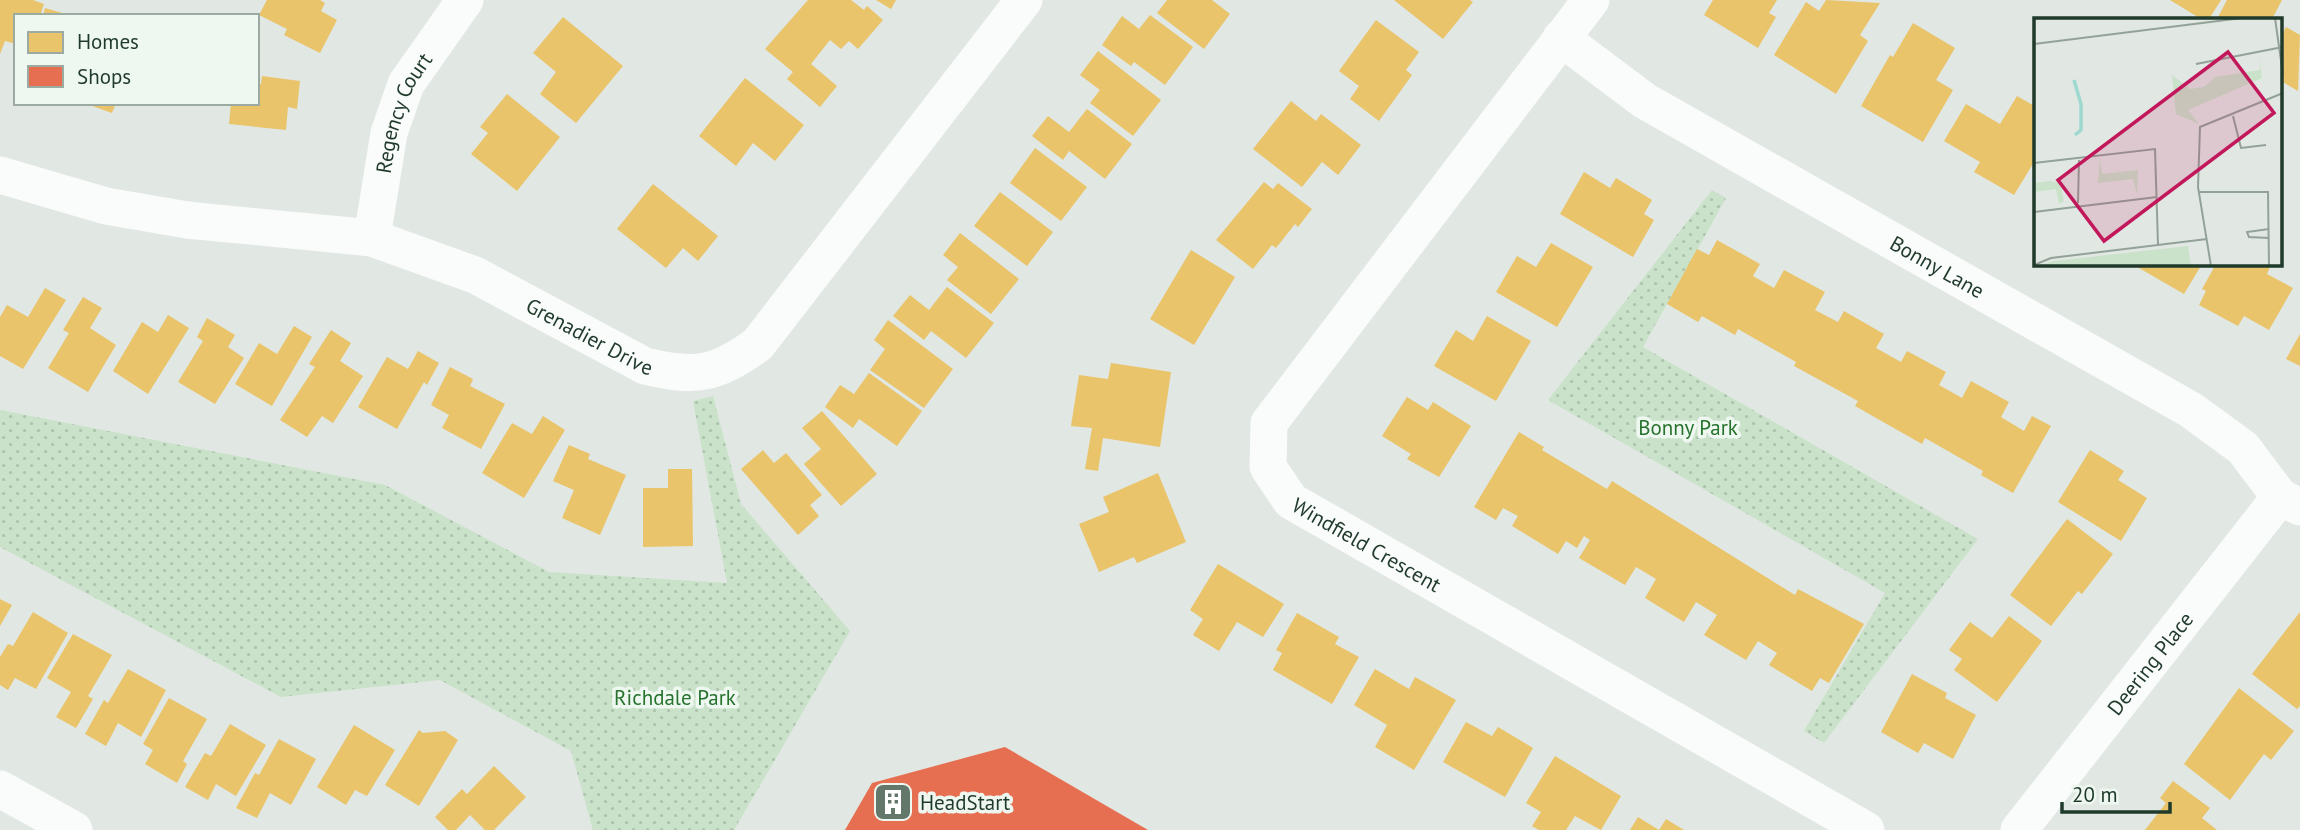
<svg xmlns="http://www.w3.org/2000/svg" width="2300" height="830" viewBox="0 0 2300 830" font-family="'PT Sans',sans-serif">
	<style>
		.park { fill: url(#park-dots) }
		.homes { fill: #e9c46a }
		.shops { fill: #e76f51 }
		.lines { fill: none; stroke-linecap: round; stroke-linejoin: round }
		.minor { stroke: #fafbfb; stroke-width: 37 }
		.labels { text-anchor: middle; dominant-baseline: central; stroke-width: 7; stroke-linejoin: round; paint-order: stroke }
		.street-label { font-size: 21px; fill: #1f3a2b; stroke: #eef7f0 }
		.park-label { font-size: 21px; fill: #27732e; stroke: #eef7f0 }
		.poi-label { font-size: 21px; fill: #1f3a2b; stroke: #eef7f0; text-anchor: start }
		.inset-river { fill: none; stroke: #9ed9cf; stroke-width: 3.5 }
		.inset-road { fill: none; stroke: #93a299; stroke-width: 2 }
		.view { fill: #c2185b; fill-opacity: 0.15; stroke: #c2185b; stroke-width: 3.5 }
		.inset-edge { fill: none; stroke: #1f3a2b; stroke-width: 3.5 }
	</style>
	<defs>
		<pattern id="park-dots" width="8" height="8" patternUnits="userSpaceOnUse" patternTransform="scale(1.75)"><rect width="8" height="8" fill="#c9e2c9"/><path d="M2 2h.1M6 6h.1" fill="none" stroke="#acc3ad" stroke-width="1.8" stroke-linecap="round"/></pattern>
	</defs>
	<rect width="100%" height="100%" fill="#e1e7e2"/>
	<g class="park">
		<path d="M1712,190L1726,198L1643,347L1978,539L1824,743L1804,731L1885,593L1548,400Z"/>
		<path d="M713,396L741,504L850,631L734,830H593L571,751L440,680L281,697L0,547V410L385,485L549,572L727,583L693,401Z"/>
	</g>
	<g class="homes">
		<path d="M0,0H33L44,4L40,16H16V44L5,41L0,54Z"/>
		<path d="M267,0H320L325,3L321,11L337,20L320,53L284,35L287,29L259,15Z"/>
		<path d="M808,0H851L864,10L867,6L883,20L858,49L849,41L841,49L830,40L811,64L837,86L820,107L787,79L793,72L765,49Z"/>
		<path d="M876,0H896L891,9Z"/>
		<path d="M1167,0H1212L1230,14L1204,49L1157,13Z"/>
		<path d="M1394,0H1470L1473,2L1443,39Z"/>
		<path d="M1713,0H1777L1769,13L1776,17L1758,48L1704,15Z"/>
		<path d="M1826,0L1880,3L1860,35L1868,41L1836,94L1774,55L1806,2L1819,11Z"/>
		<path d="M2170,0H2221L2209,19H2201Z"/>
		<path d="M2227,0H2282L2272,19H2217Z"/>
		<path d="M45,8L69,15L68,16H43Z"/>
		<path d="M1150,15L1193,47L1165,85L1134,62L1131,66L1102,45L1122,16L1139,29Z"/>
		<path d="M563,17L623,66L576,123L540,94L556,72L533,53Z"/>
		<path d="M1376,20L1419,52L1406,70L1412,75L1379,121L1350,99L1359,86L1339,71Z"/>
		<path d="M1913,23L1955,48L1936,80L1953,90L1923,142L1861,106L1890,55L1893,57Z"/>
		<path d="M2286,27L2300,35L2298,91L2281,81V37Z"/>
		<path d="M1098,51L1161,100L1133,136L1090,103L1100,90L1080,75Z"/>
		<path d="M262,76L300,81L297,109L288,107L286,130L229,124L231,103H257V83L261,84Z"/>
		<path d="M745,78L804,125L775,161L753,143L736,166L699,136Z"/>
		<path d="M507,94L560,137L517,191L471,154L488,133L480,127Z"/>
		<path d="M2017,96L2036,107V159L2014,195L1974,172L1980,162L1944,141L1966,104L2000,124Z"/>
		<path d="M1291,101L1316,121L1321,114L1361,145L1338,175L1322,162L1302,187L1253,149Z"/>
		<path d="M84,103H116L112,113Z"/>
		<path d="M1087,109L1132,144L1105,179L1069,151L1063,160L1032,136L1048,116L1069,132Z"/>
		<path d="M1035,148L1087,187L1061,221L1010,183Z"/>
		<path d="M1584,172L1610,188L1616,178L1652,200L1644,214L1654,220L1633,257L1560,214Z"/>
		<path d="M1264,182L1273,189L1278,183L1312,209L1298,227L1295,224L1276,248L1272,245L1253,269L1216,240Z"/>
		<path d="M653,184L718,236L698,261L683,248L666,268L617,229Z"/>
		<path d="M1000,192L1053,232L1027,266L974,226Z"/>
		<path d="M960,233L1019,279L991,314L947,280L958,267L943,255Z"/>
		<path d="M1717,240L1760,264L1753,276L1774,288L1784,270L1825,292L1815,310L1838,322L1844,311L1884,334L1876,348L1901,362L1907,351L1946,372L1939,385L1962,398L1971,381L2009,402L2001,417L2024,431L2032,416L2051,426L2013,493L1981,475L1983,471L1925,438L1922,444L1855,406L1858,401L1794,366L1796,362L1738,329L1735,335L1702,316L1698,322L1667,304L1697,249L1709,255Z"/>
		<path d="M1551,243L1593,267L1557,327L1496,292L1517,256L1536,267Z"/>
		<path d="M1191,250L1235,277L1194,345L1150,319Z"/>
		<path d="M2132,264H2202L2184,294Z"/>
		<path d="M2216,264H2264L2270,267L2267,274L2293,288L2269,330L2244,316L2238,326L2199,305L2206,291L2202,289Z"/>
		<path d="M947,287L994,323L966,358L931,331L924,340L893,316L910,295L929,310Z"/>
		<path d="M45,288L66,300L23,369L0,356V317L7,305L28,317Z"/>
		<path d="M83,297L102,308L90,328L116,345L88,392L48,368L69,333L63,330Z"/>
		<path d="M168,315L189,328L148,394L113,371L142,322L158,332Z"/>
		<path d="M1487,316L1531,341L1496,401L1434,366L1456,330L1473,341Z"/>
		<path d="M207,318L235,335L228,347L244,358L215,404L178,382L203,341L197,337Z"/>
		<path d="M888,320L953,369L924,408L870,370L885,349L874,340Z"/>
		<path d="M294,326L312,337L272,406L235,384L259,343L277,354Z"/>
		<path d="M331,330L351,343L340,361L363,376L333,423L322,416L307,437L280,420L315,367L309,364Z"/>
		<path d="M2300,334V366L2286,359Z"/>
		<path d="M418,351L439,363L427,385L424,382L397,429L358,407L387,357L408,369Z"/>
		<path d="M1111,363L1171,372L1160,447L1103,438L1098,471L1085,469L1092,428L1071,426L1079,375L1108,379Z"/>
		<path d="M450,367L473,379L470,386L505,404L481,449L442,428L449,415L431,405Z"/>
		<path d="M869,373L922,411L897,446L859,419L853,428L825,407L840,385L854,394Z"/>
		<path d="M1407,397L1428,410L1433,402L1471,426L1439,477L1407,459L1411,454L1382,436Z"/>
		<path d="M822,411L877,474L841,506L804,464L821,449L802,428Z"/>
		<path d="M543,416L565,430L524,498L482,473L512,423L532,434Z"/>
		<path d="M1519,432L1544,447L1542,450L1607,489L1612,481L1795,595L1798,589L1864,624L1829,683L1820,678L1812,691L1769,665L1777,653L1758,641L1746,660L1704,635L1717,615L1696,602L1684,622L1645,598L1656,579L1636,567L1625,585L1579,558L1590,540L1584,536L1577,548L1566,541L1558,554L1512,526L1518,516L1503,508L1496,520L1474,507Z"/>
		<path d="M569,445L590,454L588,459L626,475L600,535L562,518L574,490L553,481Z"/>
		<path d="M763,450L774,463L786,453L822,495L810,505L819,516L798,535L741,469Z"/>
		<path d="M2090,450L2124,471L2118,480L2147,498L2121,541L2058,502Z"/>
		<path d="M668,469H692L693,546L643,547V488H668Z"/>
		<path d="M1158,473L1186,542L1137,563L1134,557L1099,572L1079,524L1109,512L1103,497Z"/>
		<path d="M2067,519L2113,554L2082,594L2078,591L2051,626L2010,595Z"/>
		<path d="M1218,564L1284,604L1263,637L1237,622L1219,651L1193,635L1203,619L1190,610Z"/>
		<path d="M0,599L12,605L0,626Z"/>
		<path d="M33,612L68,633L36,689L15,678L8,690L0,685V657L8,644L13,646Z"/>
		<path d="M2300,612V706L2297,709L2252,674Z"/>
		<path d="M1297,613L1339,637L1335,644L1359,657L1332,704L1273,670L1282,653L1276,650Z"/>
		<path d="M2009,616L2042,641L1997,702L1954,670L1962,659L1949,650L1970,622L1992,638Z"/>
		<path d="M73,634L112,655L88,696L93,699L76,728L56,717L71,692L47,678Z"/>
		<path d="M128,669L166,690L141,737L118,723L106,746L85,734L104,700L108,703Z"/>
		<path d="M1375,669L1409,689L1415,677L1456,700L1414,770L1375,747L1387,725L1354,705Z"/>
		<path d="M1912,674L1947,693L1945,698L1976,715L1953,759L1924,743L1918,753L1881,732Z"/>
		<path d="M2239,688L2294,731L2271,760L2264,754L2230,800L2184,764Z"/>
		<path d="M169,698L207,719L183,761L187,764L177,783L145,764L153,750L143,744Z"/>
		<path d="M1466,722L1492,736L1498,727L1533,748L1505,797L1443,762Z"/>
		<path d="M230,724L266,745L236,796L216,784L208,800L185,787L205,753L211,756Z"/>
		<path d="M354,725L395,750L367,796L355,790L346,805L317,787Z"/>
		<path d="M419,730L423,733L445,731L458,740L419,806L385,785Z"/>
		<path d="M279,739L316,759L291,805L270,793L257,818L236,808L255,773L259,775Z"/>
		<path d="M1555,756L1621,796L1601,830L1575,816L1566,830H1539L1532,826L1541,812L1526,803Z"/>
		<path d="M494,766L526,797L494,830H485L470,815L456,830H448L435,817L462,789L467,794Z"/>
		<path d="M2173,781L2210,808L2202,818L2217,830H2145L2166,803L2160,798Z"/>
		<path d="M1638,817L1659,830H1630Z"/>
		<path d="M1666,819L1684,830H1659Z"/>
	</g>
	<path class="shops" d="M1005,747L1148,830H845L872,783Z"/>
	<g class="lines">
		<g class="minor">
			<path id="s1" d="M1591,0L1269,423L1268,467L1291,501L1866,830"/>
			<path id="s2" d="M1561,38L1645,101L2191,410L2243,448L2280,497L2300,507"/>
			<path id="s3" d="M0,175L106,206L187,220L372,238L475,275L645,366C695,378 717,375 758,344L1024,0"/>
			<path id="s4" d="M372,238L389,133L406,84L465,0"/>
			<path d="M0,789L74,830"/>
			<path id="s5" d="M2019,830L2280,497"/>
		</g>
	</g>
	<defs>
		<symbol id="building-square" viewBox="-11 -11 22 22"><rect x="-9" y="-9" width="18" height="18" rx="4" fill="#63776b" stroke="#eef7f0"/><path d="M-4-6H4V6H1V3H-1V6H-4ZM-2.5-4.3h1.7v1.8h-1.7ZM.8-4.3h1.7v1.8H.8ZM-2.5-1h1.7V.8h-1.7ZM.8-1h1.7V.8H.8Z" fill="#fff"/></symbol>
	</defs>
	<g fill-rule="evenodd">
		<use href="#building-square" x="871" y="780" width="44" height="44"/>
	</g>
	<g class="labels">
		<g class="street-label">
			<text stroke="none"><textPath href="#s4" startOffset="130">Regency Court</textPath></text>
			<text stroke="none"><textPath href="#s2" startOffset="441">Bonny Lane</textPath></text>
			<text stroke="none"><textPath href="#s3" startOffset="618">Grenadier Drive</textPath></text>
			<text stroke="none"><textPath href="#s1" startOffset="704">Windfield Crescent</textPath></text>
			<text stroke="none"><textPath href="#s5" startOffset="212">Deering Place</textPath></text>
		</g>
		<g class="park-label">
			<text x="1688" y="427">Bonny Park</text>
			<text x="675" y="697">Richdale Park</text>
		</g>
		<g class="poi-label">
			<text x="920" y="802">HeadStart</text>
		</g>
	</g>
	<g transform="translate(2034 18)">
		<rect width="248" height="248" fill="#e1e7e2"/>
		<path d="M225,37L228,60L154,92L165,106L142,96L138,57L156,71L170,69L181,59L226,52ZM66,141L68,156L104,152L103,176L99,161L64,165ZM17,163L26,165L30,183L25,186L22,171L0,174V165ZM154,228L157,248H4L20,243Z" fill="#c9e2c9"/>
		<path class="inset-river" d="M40,62L47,86V112L41,117"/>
		<path class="inset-road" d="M241,0L249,57M0,26L208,0M162,46L249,29M199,98L207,130L232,127M0,145L121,131L124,227M165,174H234L235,248M44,185L45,142M0,194L123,179M235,220L215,219L213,214L235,211M0,247L17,240L173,221M177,248L164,169L166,109L249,75"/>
		<path class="view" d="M194,34L240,95L70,223L24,162Z"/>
		<rect width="248" height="248" class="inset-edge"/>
	</g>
	<rect x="14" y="14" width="245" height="91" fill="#eef7f0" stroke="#9baba1" stroke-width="2"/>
	<rect x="28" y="32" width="35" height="21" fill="#e9c46a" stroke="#9baba1" stroke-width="2"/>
	<text x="77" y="49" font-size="21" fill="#1f3a2b">Homes</text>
	<rect x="28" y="66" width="35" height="21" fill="#e76f51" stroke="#9baba1" stroke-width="2"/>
	<text x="77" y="84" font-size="21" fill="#1f3a2b">Shops</text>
	<path d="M2062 802v10h108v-10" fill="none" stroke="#1f3a2b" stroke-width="3.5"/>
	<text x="2072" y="802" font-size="21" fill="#1f3a2b" stroke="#eef7f0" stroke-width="5" paint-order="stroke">20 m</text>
</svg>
